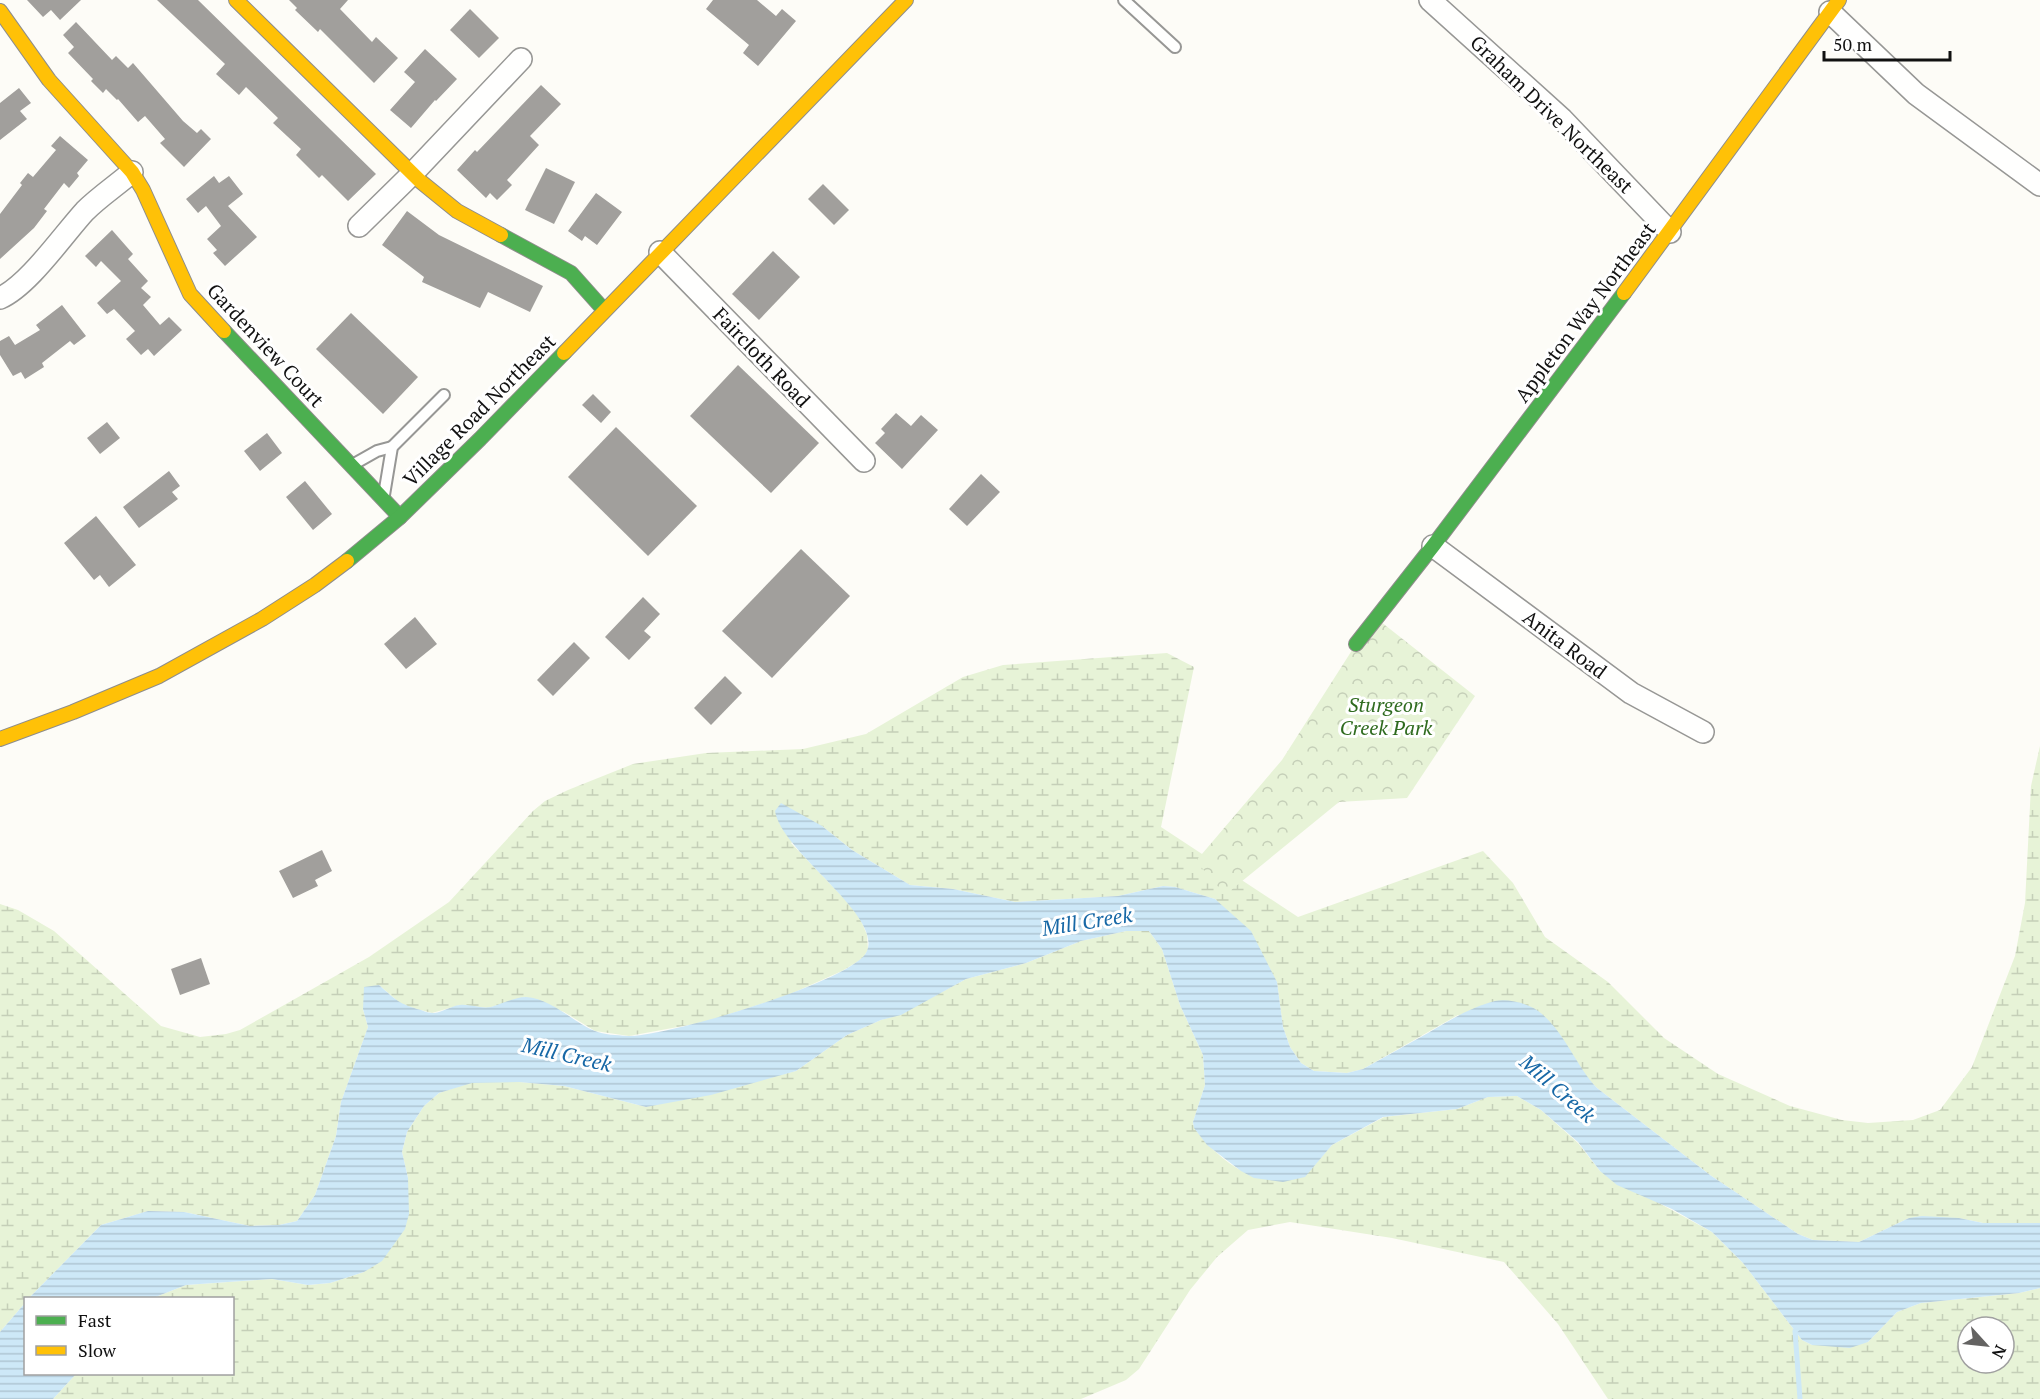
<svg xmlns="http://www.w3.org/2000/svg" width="2040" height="1399" viewBox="0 0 2040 1399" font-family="'PT Serif',serif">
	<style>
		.wetland { fill: url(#wetland-marsh); fill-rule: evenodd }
		.park { fill: url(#park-crowns) }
		.water { fill: url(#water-rules) }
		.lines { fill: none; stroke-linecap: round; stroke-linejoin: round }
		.stream { stroke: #cde8f7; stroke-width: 5 }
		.building { fill: #a19f9c }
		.lane-casing { stroke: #979795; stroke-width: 14 }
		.street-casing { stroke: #979795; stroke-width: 24 }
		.fast-casing { stroke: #8e8d8b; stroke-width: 16 }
		.slow-casing { stroke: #8e8d8b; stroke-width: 16 }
		.lane { stroke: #fffffe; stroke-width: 10 }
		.street { stroke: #fffffe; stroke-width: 21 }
		.fast { stroke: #4caf50; stroke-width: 14 }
		.slow { stroke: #ffc107; stroke-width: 14 }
		.labels { text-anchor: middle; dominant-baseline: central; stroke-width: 6; stroke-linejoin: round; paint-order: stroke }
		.street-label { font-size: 20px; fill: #111; stroke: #fff }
		.park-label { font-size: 20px; font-style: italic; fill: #2f6b1f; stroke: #fff }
		.water-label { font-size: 21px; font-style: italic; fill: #1768a6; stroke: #fff }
	</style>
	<defs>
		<pattern id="wetland-marsh" width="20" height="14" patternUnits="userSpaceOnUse" patternTransform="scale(1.5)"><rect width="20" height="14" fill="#e7f3d7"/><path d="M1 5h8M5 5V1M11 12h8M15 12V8" fill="none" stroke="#c5cfb8"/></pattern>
		<pattern id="park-crowns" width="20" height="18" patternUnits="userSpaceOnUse" patternTransform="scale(1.5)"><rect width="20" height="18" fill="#e7f3d7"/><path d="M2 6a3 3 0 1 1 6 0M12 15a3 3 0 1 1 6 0" fill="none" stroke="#c5cfb8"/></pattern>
		<pattern id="water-rules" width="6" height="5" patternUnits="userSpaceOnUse" patternTransform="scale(1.5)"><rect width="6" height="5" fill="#cde8f7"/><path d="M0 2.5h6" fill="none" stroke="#afc6d3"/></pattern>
	</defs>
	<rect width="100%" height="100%" fill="#fdfcf7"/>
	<g class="wetland">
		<path d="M1167,653L1194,667L1161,827L1298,917L1483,851L1513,883L1545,937L1608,982L1664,1038L1718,1074L1790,1106L1842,1120L1868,1123L1913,1120L1940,1110L1972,1067L2015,956L2025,903L2031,786L2040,746V1223H1983L1959,1218H1909L1859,1242L1813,1240L1798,1234L1710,1175L1597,1088L1587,1078L1458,1015L1363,1069L1347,1073L1314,1071L1301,1063L1290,1047L1283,1027L1277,982L1215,899L1175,887L1163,886L1118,896L1015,902L953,889L910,885L852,850L822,826L791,843L858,913L867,935L868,950L862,959L842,971L786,996L705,1022L629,1036L595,1031L564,1012L525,997L488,1008L460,1005L432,1013L402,1005L379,985L363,1009L368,1027L341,1102L336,1136L315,1195L297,1221L279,1225L250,1226L184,1212L148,1211L101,1225L29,1298H26L25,1303L0,1332V904L18,910L54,931L161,1026L200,1037L226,1034L240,1030L369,957L449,902L533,811L545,801L568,790L633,764L706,753L803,749L866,734L963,677L1003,665Z"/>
		<path d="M1126,931H1149L1162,949L1180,1005L1203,1055L1205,1085L1193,1122C1194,1135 1230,1167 1243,1171C1261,1176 1285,1175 1304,1177L1332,1145L1384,1117L1457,1109L1488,1097L1517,1096L1541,1110L1578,1143L1600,1171L1712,1232L1743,1263L1802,1340L1812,1345L1868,1342L1897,1312L1921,1303L2019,1293L2040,1288V1399H1608L1558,1324L1504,1262L1392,1238L1290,1222L1248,1230L1217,1257L1190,1290L1139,1369L1126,1380L1081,1399H53L76,1374H232V1298H153L186,1285L272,1279L308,1285L330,1283L364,1272L408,1178L402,1152L407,1132L424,1106L439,1093L472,1082H519L564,1086L646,1107L796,1071L847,1035L881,1020L901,1014L966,979L1026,963L1081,941ZM1968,1327H2004V1363H1968Z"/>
	</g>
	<path class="park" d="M1376,618L1475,696L1407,798L1339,802L1225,895L1196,861L1282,760L1356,644Z"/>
	<g class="water">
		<path d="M781,803L822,826L852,850L910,885L953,889L1015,902L1118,896L1163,886L1175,887L1215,899L1251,931L1277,982L1283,1027L1290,1047L1301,1063L1314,1071L1347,1073L1363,1069C1385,1057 1406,1045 1428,1033C1448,1021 1471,1007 1495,1001C1509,998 1531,1004 1542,1014C1566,1035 1576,1066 1597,1088L1710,1175L1798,1234L1813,1240L1859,1242L1909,1218L1922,1216L1959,1218L1983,1223H2040V1288L2019,1293L1921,1303L1897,1312L1868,1342L1850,1348L1812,1345L1802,1340L1743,1263L1712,1232L1672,1209L1617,1185L1600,1171L1578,1142L1541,1110L1517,1096L1488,1097L1457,1109L1383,1117L1332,1145L1305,1177L1283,1182L1254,1178L1241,1171L1207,1145L1194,1128L1193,1122L1205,1085L1203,1055L1180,1005L1162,949L1149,931H1126L1081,941L1026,963L966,979L901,1015L881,1020L847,1035L796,1071L711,1095L646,1107L564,1086L519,1082L472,1083L439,1093L424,1106L407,1132L402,1152L408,1178L409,1214L405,1229L382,1261L364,1272L330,1283L308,1285L272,1279L186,1285L153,1298H29L101,1225L148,1211L184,1212L250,1226L279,1225L297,1221L315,1195L336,1136L341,1102L368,1027L363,1009L364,987L379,985C396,1000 399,1004 421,1010C425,1012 429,1013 434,1013C443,1012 451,1006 460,1005C470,1004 481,1009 491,1007C502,1004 515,997 526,997C551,998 574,1023 595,1031C604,1035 617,1035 627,1036C662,1038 856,981 867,951C882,914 782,853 775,811Z"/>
		<path d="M25,1303L26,1374H76L53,1399H0V1332Z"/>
	</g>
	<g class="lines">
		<path class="stream" d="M1798,1328L1795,1331L1800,1399"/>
	</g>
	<g class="building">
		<path d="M27,0H81L60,20L51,10L43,17Z"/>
		<path d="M157,0H198L376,174L348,201L322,175L319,178L296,155L301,149L273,123L278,118L246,87L239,95L216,74L225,64Z"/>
		<path d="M289,0H348L340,9L372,42L376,37L398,58L374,83L320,29L318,32L295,10L297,8Z"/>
		<path d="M713,0H757L776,16L782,9L796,21L758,66L743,53L749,45L706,9Z"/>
		<path d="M470,9L499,38L479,58L450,30Z"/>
		<path d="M76,22L112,60L116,56L128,68L133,63L183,121L197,133L201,129L211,139L184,167L160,143L165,139L145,116L138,122L118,99L117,100L106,89L103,93L91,81L93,79L68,53L74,47L63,35Z"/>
		<path d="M425,49L457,79L436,101L435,100L411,128L390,110L415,82L404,72Z"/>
		<path d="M541,85L561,104L530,136L539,145L507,180L512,185L497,200L490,193L486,198L457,170L475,150L477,152Z"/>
		<path d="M19,88L31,103L20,111L27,119L0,140V103Z"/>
		<path d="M60,136L88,160L77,173L79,176L69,188L64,183L44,209L47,211L34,228L0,259V214L22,185L20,183L28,173L33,177L56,150L51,146Z"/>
		<path d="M546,168L575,182L554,224L525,210Z"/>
		<path d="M214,176L219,183L229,176L243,194L228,206L257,237L225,266L213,253L217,250L207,239L221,226L206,206L198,213L186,199Z"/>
		<path d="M823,184L849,210L834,225L808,199Z"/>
		<path d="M596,193L622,212L597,245L585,236L582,241L568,231Z"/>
		<path d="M407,211L439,235L543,286L530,312L488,292L480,308L422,282L424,277L382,245Z"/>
		<path d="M112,230L133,254L128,259L148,281L141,288L151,297L143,305L160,325L169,317L182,330L154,356L148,349L141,355L126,339L135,331L114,309L107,314L97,303L121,281L101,261L96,267L85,256Z"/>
		<path d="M773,251L800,277L759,320L732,294Z"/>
		<path d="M62,305L86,336L74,345L70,341L42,363L44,367L25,379L21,372L13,376L0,355V341L9,336L15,345L40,330L36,325Z"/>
		<path d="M351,313L418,377L383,414L316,349Z"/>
		<path d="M738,365L819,443L771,493L690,416Z"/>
		<path d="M593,394L611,412L601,423L582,405Z"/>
		<path d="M896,413L911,426L921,415L938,430L902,469L875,443L885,433L881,429Z"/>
		<path d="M107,422L120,438L100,454L87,438Z"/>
		<path d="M616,427L697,506L648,556L568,477Z"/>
		<path d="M267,433L282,453L260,471L244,451Z"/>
		<path d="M169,471L180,486L172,492L178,499L139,528L123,507Z"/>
		<path d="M981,474L1000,492L967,526L949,509Z"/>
		<path d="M305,481L332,514L313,530L286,497Z"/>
		<path d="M96,516L136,565L109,587L100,575L94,580L64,543Z"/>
		<path d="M801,549L850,596L772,678L722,631Z"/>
		<path d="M643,597L660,614L644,631L651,637L629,660L605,637Z"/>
		<path d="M415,617L437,644L406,669L384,644Z"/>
		<path d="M574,642L590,658L553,696L537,680Z"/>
		<path d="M725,676L742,693L711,725L694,708Z"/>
		<path d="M322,850L332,871L315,880L318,886L293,898L279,871Z"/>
		<path d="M201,958L210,984L180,995L171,969Z"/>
	</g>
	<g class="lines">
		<defs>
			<g id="lane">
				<path d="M1124,0L1175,47"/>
				<path d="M354,464L377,451L392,447"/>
				<path d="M384,495L392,447L444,395"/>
			</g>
			<g id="street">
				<path d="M1430,0L1562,119L1670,232"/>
				<path d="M1830,12L1916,94L2040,185"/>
				<path d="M359,226L412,174L521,59"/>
				<path d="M660,252L864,461"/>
				<path d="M0,298C28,286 63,235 85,211C99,197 117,185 132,172"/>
				<path d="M1433,546L1631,693L1703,732"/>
			</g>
			<g id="fast">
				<path d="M501,235L571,273L604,310"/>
				<path d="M224,331L400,517"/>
				<path d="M347,561L400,517L480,439L564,353"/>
				<path d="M1356,644L1433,546L1624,293"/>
			</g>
			<g id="slow">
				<path d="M236,0L420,181L457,211L501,235"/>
				<path d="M0,11L49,80L132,172L143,190L190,294L224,331"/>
				<path d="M1624,293L1839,0"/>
				<path d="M564,353L906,0"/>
				<path d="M0,739L73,712L159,676L262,619L315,585L347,561"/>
			</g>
		</defs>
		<use href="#lane" class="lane-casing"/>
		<use href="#street" class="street-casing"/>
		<use href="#fast" class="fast-casing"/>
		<use href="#slow" class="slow-casing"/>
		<use href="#lane" class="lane"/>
		<use href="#street" class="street"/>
		<use href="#fast" class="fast"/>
		<use href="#slow" class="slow"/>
	</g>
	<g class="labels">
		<g class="street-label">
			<text transform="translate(1552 114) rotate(44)">Graham Drive Northeast</text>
			<text transform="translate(1585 312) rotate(-53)">Appleton Way Northeast</text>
			<text transform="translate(266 345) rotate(47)">Gardenview Court</text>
			<text transform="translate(762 357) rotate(46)">Faircloth Road</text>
			<text transform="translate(479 410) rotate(-45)">Village Road Northeast</text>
			<text transform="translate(1565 644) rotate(37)">Anita Road</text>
		</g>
		<g class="park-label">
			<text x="1386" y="704">Sturgeon<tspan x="1386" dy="23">Creek Park</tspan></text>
		</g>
		<g class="water-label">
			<text transform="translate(1087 921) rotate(-9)">Mill Creek</text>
			<text transform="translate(567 1054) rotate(13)">Mill Creek</text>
			<text transform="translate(1558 1088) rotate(41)">Mill Creek</text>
		</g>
	</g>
	<rect x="24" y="1297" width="210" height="78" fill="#ffffff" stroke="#a0a0a0" stroke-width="1.5"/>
	<rect x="36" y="1316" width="30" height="9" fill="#4caf50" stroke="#a0a0a0" stroke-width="1.5"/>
	<text x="78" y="1327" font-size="18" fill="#111111">Fast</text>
	<rect x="36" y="1346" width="30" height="9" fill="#ffc107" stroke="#a0a0a0" stroke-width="1.5"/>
	<text x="78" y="1357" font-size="18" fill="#111111">Slow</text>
	<g transform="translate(1986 1345) rotate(117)"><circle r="28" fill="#ffffff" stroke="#a0a0a0" stroke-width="1.5"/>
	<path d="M0-4.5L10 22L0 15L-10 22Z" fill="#646362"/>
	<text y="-9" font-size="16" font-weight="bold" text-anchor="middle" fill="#111111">N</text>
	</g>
	<path d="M1824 51v9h126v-9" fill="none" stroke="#111111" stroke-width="3"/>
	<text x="1833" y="51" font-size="18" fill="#111111" stroke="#ffffff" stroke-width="4.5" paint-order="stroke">50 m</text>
</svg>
